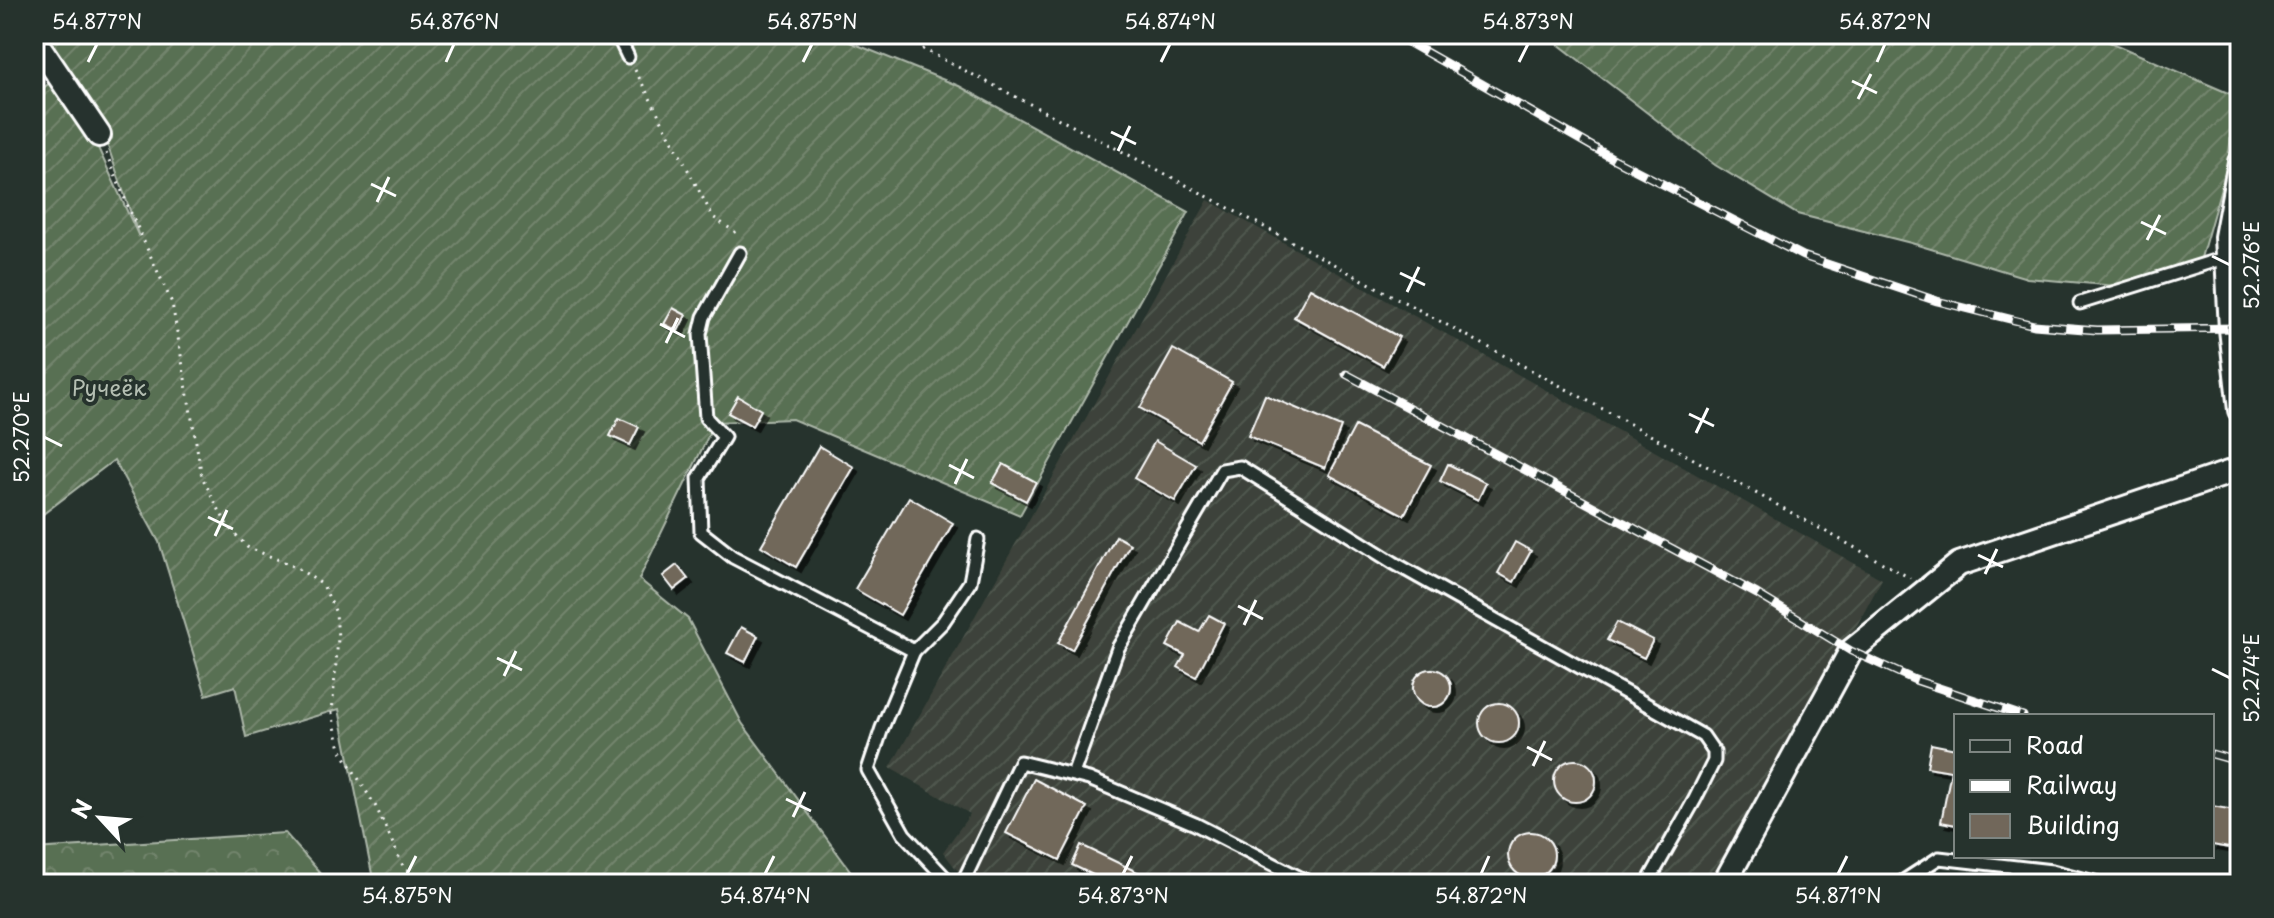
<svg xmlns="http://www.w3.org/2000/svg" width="2274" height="918" viewBox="0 0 2274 918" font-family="'Playpen Sans',sans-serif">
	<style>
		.industrial { fill: url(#industrial-furrows) }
		.forest { fill: url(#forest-crowns); stroke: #acb7a9; stroke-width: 2 }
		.garden { fill: url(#garden-furrows); stroke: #acb7a9; stroke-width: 2 }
		.building { fill: #71675a; stroke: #fff; stroke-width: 2; filter: url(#shadow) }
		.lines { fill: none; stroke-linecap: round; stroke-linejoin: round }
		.service-casing { stroke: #fff; stroke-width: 17 }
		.minor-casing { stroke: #fff; stroke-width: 28 }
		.path { stroke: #fff; stroke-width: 3; stroke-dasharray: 2 6; stroke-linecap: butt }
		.service { stroke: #26332d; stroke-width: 11 }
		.minor { stroke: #26332d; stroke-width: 22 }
		.rail-casing { stroke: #fff; stroke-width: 9 }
		.rail { stroke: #26332d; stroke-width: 6; stroke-dasharray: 18; stroke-linecap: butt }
		.ticks { fill: none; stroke: #fff; stroke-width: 3 }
		.labels { text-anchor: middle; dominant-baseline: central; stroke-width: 8; stroke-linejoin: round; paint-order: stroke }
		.park-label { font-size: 22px; fill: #b4beb2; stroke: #26332d }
		.neatline { fill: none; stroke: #fff; stroke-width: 3 }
		.ticks-label { font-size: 20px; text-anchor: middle; fill: #fff }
	</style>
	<defs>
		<pattern id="industrial-furrows" width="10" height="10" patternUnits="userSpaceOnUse" patternTransform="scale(2)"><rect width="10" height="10" fill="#3c433a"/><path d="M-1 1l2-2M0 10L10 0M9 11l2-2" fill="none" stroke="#50564e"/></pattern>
		<pattern id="forest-crowns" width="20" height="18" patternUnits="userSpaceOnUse" patternTransform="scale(2)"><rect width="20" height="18" fill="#596f53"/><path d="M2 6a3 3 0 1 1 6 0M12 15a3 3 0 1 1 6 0" fill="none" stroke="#72856d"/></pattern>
		<pattern id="garden-furrows" width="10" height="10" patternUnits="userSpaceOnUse" patternTransform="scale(2)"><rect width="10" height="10" fill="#596f53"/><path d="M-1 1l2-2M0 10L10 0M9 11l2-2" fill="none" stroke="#72856d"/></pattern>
		<filter id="shadow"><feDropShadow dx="5" dy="5" stdDeviation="0" flood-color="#0009"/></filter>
	</defs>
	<rect width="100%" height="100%" fill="#26332d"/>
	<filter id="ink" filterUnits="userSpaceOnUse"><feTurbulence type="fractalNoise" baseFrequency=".0125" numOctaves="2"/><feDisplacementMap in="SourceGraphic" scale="16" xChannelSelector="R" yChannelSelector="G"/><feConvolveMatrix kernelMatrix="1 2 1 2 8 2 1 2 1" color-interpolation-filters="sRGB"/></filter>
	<g filter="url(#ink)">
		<path class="industrial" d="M1208,200L1882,579L1717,884H968L943,852L970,814L890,768Z"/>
		<path class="forest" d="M285,833L330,884H34V849Z"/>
		<g class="garden">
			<path d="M42,34H830L959,86L1189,212L1020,515L792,419L715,422L639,579L688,619L742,723L860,884H374L339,709L246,737L235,686L206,695L159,542L114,460L34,521V95L51,82L94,139L139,237L103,132Z"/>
			<path d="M1545,34H2091L2235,96L2228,163L2197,272L2149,289L2027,278L1911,243L1797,214L1715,165Z"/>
		</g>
		<g class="building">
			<path d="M1310,288L1399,337L1383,366L1294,317Z"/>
			<path d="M673,308L686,315L678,331L664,324Z"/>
			<path d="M1173,349L1232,382L1199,441L1140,408Z"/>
			<path d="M1265,395L1341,427L1325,468L1248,436Z"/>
			<path d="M738,396L761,410L752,426L728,413Z"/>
			<path d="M619,418L639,427L630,445L610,436Z"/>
			<path d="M1355,426L1431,465L1404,515L1329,475Z"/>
			<path d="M1155,441L1196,465L1175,501L1134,478Z"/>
			<path d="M819,446L854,467L796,567L761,546Z"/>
			<path d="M1003,464L1036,482L1026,501L992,483Z"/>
			<path d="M1448,464L1486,483L1478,500L1440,481Z"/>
			<path d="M909,497L953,523L900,615L855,589Z"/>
			<path d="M1116,536L1130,544L1072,650L1058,643Z"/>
			<path d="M1515,542L1531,551L1514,582L1498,573Z"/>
			<path d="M677,565L688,579L674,590L663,576Z"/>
			<path d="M1209,615L1224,623L1196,677L1178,667L1185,655L1167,646L1180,622L1199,632Z"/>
			<path d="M1617,622L1653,640L1644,658L1607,640Z"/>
			<path d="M741,627L758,636L745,662L727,653Z"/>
			<circle cx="1432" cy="688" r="19"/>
			<circle cx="1499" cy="723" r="20"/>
			<path d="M1931,744L1956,749V825L1941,822L1951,771L1927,767Z"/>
			<circle cx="1575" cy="781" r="21"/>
			<path d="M1034,779L1087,807L1060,860L1006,833Z"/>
			<path d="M2212,806L2240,811V850L2212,845Z"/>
			<circle cx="1531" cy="855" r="23"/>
			<path d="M1081,845L1160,883V884H1112L1072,865Z"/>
		</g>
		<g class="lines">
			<defs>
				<g id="service">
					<path d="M617,34L628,57"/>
					<path d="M740,253L704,317L700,334L706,418L724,437L699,478L701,532L733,557L914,651L882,728L868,770L904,834L951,884"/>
					<path d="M2080,303L2227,257"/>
					<path d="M914,651L943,622L970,582L978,539"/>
					<path d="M1073,774L1118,648L1222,470L1240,467L1394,563L1703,736L1714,752V761L1695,799L1647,884"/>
					<path d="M962,884L1020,762L1089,779L1195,824L1312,884"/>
					<path d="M1899,884L1939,858L2052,871L2102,884"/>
				</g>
				<g id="minor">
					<path d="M34,39L99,135"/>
					<path d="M2240,162L2226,237L2231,329L2240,410"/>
					<path d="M1724,884L1851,651L1959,564L2240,469"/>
				</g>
			</defs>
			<use href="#service" class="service-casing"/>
			<use href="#minor" class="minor-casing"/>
			<g class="path">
				<path d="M894,34L1160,171L1570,391L1910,578"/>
				<path d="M635,70L713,217L738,234L739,237"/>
				<path d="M106,153L130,211L172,303L202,477L227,525L247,547L296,567L323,585L336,613L338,638L332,713L340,749L376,807L404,868L430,884"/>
			</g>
			<use href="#service" class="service"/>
			<use href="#minor" class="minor"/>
			<defs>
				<g id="rail">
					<path d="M1394,34L1614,159L1803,256L1937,301L2034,325L2097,330L2240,328"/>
					<path d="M1346,374L1757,594L1851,651L1915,680L2023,716"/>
					<path d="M2212,754L2240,762"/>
				</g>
			</defs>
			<use href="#rail" class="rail-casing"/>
			<use href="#rail" class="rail"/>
		</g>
	</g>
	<path class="ticks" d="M88,62L97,44M446,62L454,44M803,62L812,44M1161,62L1170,44M1519,62L1528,44M1877,62L1885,44M1852,81L1877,93M1858,99L1871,74M1111,132L1136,144M1118,151L1130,126M371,184L396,196M377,202L389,177M2141,222L2166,234M2147,240L2160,215M2212,256L2230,265M1400,273L1425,285M1407,292L1419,267M660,324L685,337M666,343L678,318M1689,414L1714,426M1696,433L1708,408M44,437L62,446M949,465L974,478M955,484L967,459M208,517L233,529M215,536L227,510M1978,555L2003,567M1985,574L1997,549M1238,606L1263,619M1244,625L1256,600M497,658L522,670M2212,669L2230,678M504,676L516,651M1527,747L1552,760M1533,766L1545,741M786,799L811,811M793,817L805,792M407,874L416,856M765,874L774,856M1123,874L1132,856M1481,874L1489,856M1838,874L1847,856"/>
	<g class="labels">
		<g class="park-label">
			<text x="109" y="386">Ручеёк</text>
		</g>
	</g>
	<rect width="2274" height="918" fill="none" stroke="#26332d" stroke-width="88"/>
	<rect x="1954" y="714" width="260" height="144" fill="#26332d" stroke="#7d8581" stroke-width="2"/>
	<rect x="1970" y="740" width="40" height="12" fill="#26332d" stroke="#7d8581" stroke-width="2"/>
	<text x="2026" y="754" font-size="24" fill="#ffffff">Road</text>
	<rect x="1970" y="780" width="40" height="12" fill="#ffffff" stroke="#7d8581" stroke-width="2"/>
	<text x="2026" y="794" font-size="24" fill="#ffffff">Railway</text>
	<rect x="1970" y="814" width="40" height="24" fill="#71675a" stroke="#7d8581" stroke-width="2"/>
	<text x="2026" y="834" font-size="24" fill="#ffffff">Building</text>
	<g transform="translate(100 818) rotate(296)" stroke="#26332d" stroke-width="6" paint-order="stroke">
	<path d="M0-6L14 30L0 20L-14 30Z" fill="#ffffff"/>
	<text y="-12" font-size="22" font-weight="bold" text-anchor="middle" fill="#ffffff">N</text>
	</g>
	<rect x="44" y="44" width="2186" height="830" class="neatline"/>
	<g class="ticks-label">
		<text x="97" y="29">54.877°N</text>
		<text x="454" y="29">54.876°N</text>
		<text x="812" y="29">54.875°N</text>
		<text x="1170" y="29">54.874°N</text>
		<text x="1528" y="29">54.873°N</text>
		<text x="1885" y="29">54.872°N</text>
		<text transform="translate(2252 265) rotate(-90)" y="7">52.276°E</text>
		<text transform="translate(22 437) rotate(-90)" y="7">52.270°E</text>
		<text transform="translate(2252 678) rotate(-90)" y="7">52.274°E</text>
		<text x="407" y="903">54.875°N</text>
		<text x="765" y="903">54.874°N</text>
		<text x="1123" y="903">54.873°N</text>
		<text x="1481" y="903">54.872°N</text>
		<text x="1838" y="903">54.871°N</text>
	</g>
</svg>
